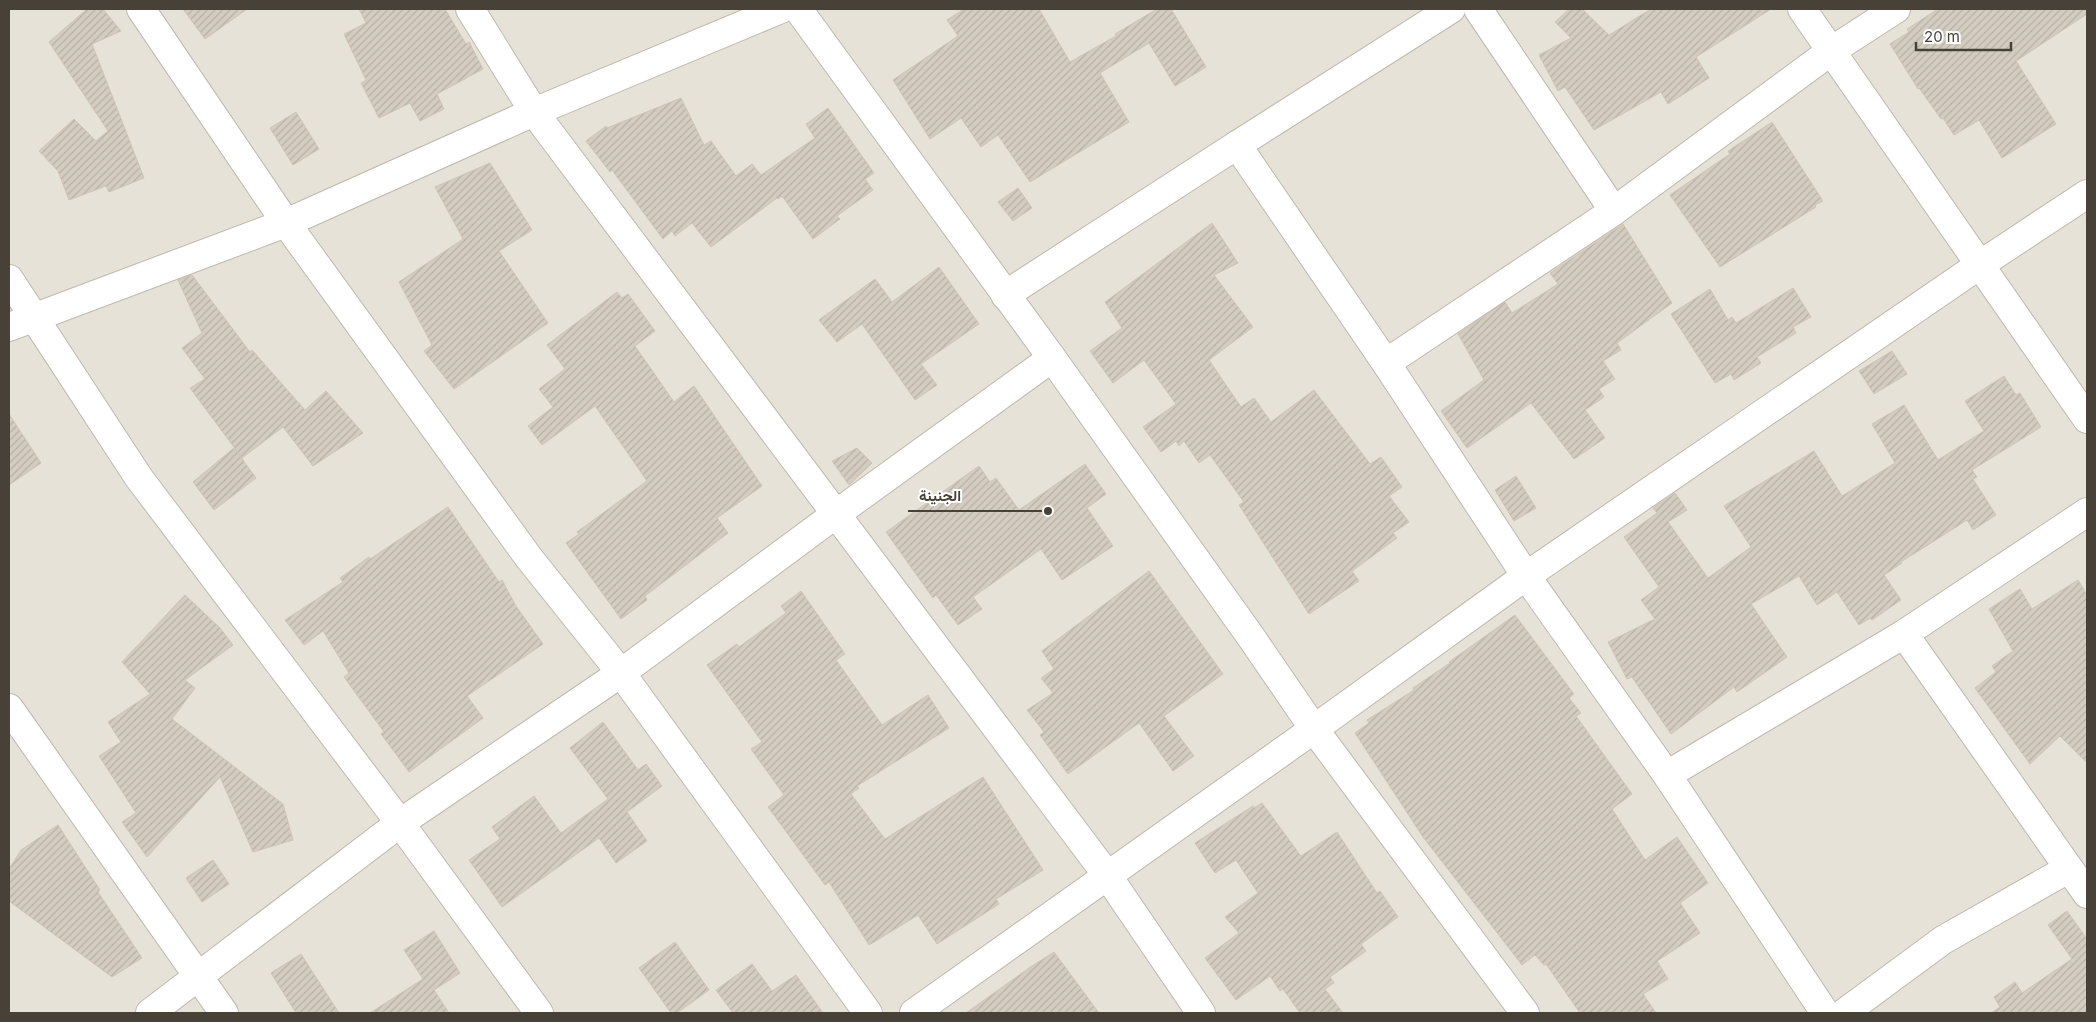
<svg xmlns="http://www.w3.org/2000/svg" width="2096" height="1022" viewBox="0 0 2096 1022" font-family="Inter,Vazirmatn,sans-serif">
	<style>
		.residential { fill: #e7e2d8 }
		.building { fill: url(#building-hatch); stroke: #cfc4b4 }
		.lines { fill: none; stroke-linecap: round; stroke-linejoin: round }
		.street-casing { stroke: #beb8ad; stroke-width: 30 }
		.street { stroke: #fff; stroke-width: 28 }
		.leader { fill: none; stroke: #474138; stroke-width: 2 }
		.callout-dot { fill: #474138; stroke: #fff; stroke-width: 2 }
		.callout-label { font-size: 15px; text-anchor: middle; font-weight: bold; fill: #474138; stroke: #fff; stroke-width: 4; stroke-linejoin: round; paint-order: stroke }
	</style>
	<defs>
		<pattern id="building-hatch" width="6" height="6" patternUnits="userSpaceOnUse" patternTransform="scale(1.25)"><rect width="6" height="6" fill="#d4ccc0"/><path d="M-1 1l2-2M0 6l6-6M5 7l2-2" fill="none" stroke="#b7b0a6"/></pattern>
	</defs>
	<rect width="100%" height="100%" fill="#f3f0ea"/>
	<rect class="residential" x="9" y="9" width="2078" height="1004"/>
	<g class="building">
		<path d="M87,9H103L121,31L92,44L144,178L109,192L106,186L69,200L58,171L39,151L74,119L96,141L108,131L49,42Z"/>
		<path d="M183,9H247L205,39Z"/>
		<path d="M359,9H445L466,44L469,42L483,69L437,94L444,109L420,121L410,103L379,118L361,83L366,80L344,34L366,23Z"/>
		<path d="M964,9H1039L1070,62L1116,36L1115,34L1157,9H1171L1206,67L1175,86L1149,43L1100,73L1129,122L1030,182L998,135L981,147L961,118L930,139L893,80L958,36L947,20Z"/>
		<path d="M1569,9H1582L1609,35L1651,9H1771L1696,57L1709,78L1668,104L1661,92L1594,130L1565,87L1558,91L1539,55L1571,38L1555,22Z"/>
		<path d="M1938,9H2087V14L2016,61L2056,124L2002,158L1979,120L1954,135L1943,118L1941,119L1919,88L1918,89L1890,44L1909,32L1907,29Z"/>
		<path d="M681,98L704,145L711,141L736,176L752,164L761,175L815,138L806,124L828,108L874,173L865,179L873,190L837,216L840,219L813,239L782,196L778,199L777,198L711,247L692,223L675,236L672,231L663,239L612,170L610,172L586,141L606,126L607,128Z"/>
		<path d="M296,112L319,149L293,165L270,128Z"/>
		<path d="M1772,122L1823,201L1815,205L1816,207L1720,267L1670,195L1730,154L1728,151Z"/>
		<path d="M490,163L532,230L499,251L548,323L454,389L424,351L432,345L399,282L463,239L435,187Z"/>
		<path d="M1018,188L1032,208L1013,221L998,202Z"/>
		<path d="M1212,223L1238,263L1214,275L1253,327L1209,360L1241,407L1254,398L1271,422L1314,390L1370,464L1381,457L1402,487L1389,496L1409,522L1393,533L1397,538L1352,571L1359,581L1309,614L1239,505L1244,502L1210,455L1199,463L1184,441L1179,446L1176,441L1161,452L1143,427L1176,404L1144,360L1113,383L1090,351L1122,328L1105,302Z"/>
		<path d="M1623,224L1672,303L1617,343L1621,350L1603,361L1615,379L1599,389L1604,397L1585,410L1605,438L1574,459L1531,403L1467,448L1441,411L1484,380L1458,334L1505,302L1512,313L1558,284L1550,273Z"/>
		<path d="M939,267L979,324L921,364L937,385L915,400L862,324L837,342L819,320L875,279L892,302Z"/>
		<path d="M192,275L250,352L252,350L305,410L326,391L363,433L313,466L283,427L242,458L190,388L205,379L182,348L202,333L178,280Z"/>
		<path d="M1793,288L1811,317L1793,327L1796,333L1757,357L1761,363L1734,380L1731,374L1715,383L1671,314L1710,289L1728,320L1732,317L1736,323Z"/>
		<path d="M617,292L622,298L628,294L655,331L635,346L674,402L694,386L762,486L717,518L728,533L645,596L647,600L621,619L566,543L579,534L577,532L647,481L595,406L542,445L528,426L553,407L539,389L565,369L547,345Z"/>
		<path d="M1892,351L1907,374L1874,394L1859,371Z"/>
		<path d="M2004,376L2016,395L2020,393L2041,427L1972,470L1977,477L1973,479L1996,515L1973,530L1967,520L1901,562L1902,563L1884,575L1901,600L1872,620L1870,618L1859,625L1837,592L1817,605L1799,576L1751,604L1787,657L1737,692L1734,687L1671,734L1632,677L1627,679L1608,642L1655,619L1641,600L1659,587L1624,537L1657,513L1653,508L1675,493L1687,510L1668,522L1708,578L1751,547L1724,506L1814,451L1842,496L1895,463L1872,424L1904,405L1938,460L1984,431L1965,401Z"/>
		<path d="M9,414L41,463L9,485Z"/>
		<path d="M234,448L256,478L214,510L193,482Z"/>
		<path d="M857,448L872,463L849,485L832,461Z"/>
		<path d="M1085,464L1106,494L1087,508L1113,546L1062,580L1041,549L973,597L982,609L958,625L936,595L933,598L886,532L979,466L990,482L996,478L1019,510Z"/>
		<path d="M1516,476L1536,508L1514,521L1495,490Z"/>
		<path d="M448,507L499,582L502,580L516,606L543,644L467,696L483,718L409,772L381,734L384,732L344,677L349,673L323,631L304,645L285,620L343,582L340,578L369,557L370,559Z"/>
		<path d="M1149,571L1223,674L1164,716L1194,756L1173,771L1139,723L1068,774L1040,735L1044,732L1027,710L1053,693L1041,678L1054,669L1042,651Z"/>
		<path d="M2078,580L2087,595V763L2060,736L2030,764L1975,688L1996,672L1992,666L2013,651L1989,609L2020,589L2032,609Z"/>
		<path d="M801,591L845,654L836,660L882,725L928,695L949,728L857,786L859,788L851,794L885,839L983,777L1043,870L996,899L999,904L937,944L918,915L869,945L829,882L825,885L768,807L784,795L751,749L762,742L707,665L737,644L739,647L786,613L781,606Z"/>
		<path d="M185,595L220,628L233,645L185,680L195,688L172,719L283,804L293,840L253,852L220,777L147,857L122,822L136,813L99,756L121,742L108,722L150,694L122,662Z"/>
		<path d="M1515,615L1574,694L1569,698L1581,713L1576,716L1632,794L1612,809L1645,860L1677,837L1708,883L1680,903L1700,933L1657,961L1668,979L1643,994L1656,1013H1580L1546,964L1544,965L1535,955L1522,965L1423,837L1355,733L1369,723L1367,720L1414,690L1413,688L1450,663L1449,662Z"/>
		<path d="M603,722L638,770L646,764L662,786L627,812L647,841L616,863L599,838L502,907L469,860L500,839L492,827L534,796L561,833L608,799L570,748Z"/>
		<path d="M1262,803L1301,856L1337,832L1377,893L1380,891L1398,917L1361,944L1366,951L1330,977L1334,983L1325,989L1343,1013H1300L1283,989L1280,991L1270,976L1236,1000L1205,958L1239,933L1225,917L1258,893L1236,860L1215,873L1195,843L1253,806L1254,808Z"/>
		<path d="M58,825L100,890L98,892L142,958L112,977L9,901V869L21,850Z"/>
		<path d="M213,860L229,884L202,902L186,878Z"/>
		<path d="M2067,911L2087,939V1013H1991L2000,1007L1994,997L2015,982L2022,993L2072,959L2048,925Z"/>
		<path d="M434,931L460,973L434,990L449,1013H370L423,979L404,950Z"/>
		<path d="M675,942L709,990L677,1013H671L639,968Z"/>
		<path d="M1054,952L1099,1013H966L1029,968Z"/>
		<path d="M301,954L339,1013H296L271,973Z"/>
		<path d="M752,964L772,991L796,975L823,1013H733L716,990Z"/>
	</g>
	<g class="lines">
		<defs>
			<g id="street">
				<path d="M141,9L286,223L529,558L621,673L868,1013"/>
				<path d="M470,9L534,112L1107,875L1201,1013"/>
				<path d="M798,9L1052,358L1251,637L1314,729L1525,1013"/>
				<path d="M1478,9L1614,211"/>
				<path d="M1802,9L2087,419"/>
				<path d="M1237,145L1451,9"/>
				<path d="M9,279L139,478L400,823L539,1013"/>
				<path d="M1005,295L1237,145L1386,363L1526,576L1667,775L1825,1013"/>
				<path d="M9,327L286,223L534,112L781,9"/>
				<path d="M1386,363L1614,211L1831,51L1896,9"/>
				<path d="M1904,634L2087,894"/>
				<path d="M9,708L224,1013"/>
				<path d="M1667,775L1904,634L2087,512"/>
				<path d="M150,1013L400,823L621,673L836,514L1052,358"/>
				<path d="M914,1013L1314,729L1526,576L1981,264L2087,194"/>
				<path d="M1844,1013L1943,940L2068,869"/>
			</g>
		</defs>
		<use href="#street" class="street-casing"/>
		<use href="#street" class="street"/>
	</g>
	<path class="leader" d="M1048 511L971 511H908"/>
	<circle class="callout-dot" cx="1048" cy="511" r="5"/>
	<g class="callout-label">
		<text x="940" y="501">الجنينة</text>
	</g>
	<rect width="2096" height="1022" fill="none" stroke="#474138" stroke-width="20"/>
	<path d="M1916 42v8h95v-8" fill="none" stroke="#474138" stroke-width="2.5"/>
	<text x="1924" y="42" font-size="15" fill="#474138" stroke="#ffffff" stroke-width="4" paint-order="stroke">20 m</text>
</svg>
